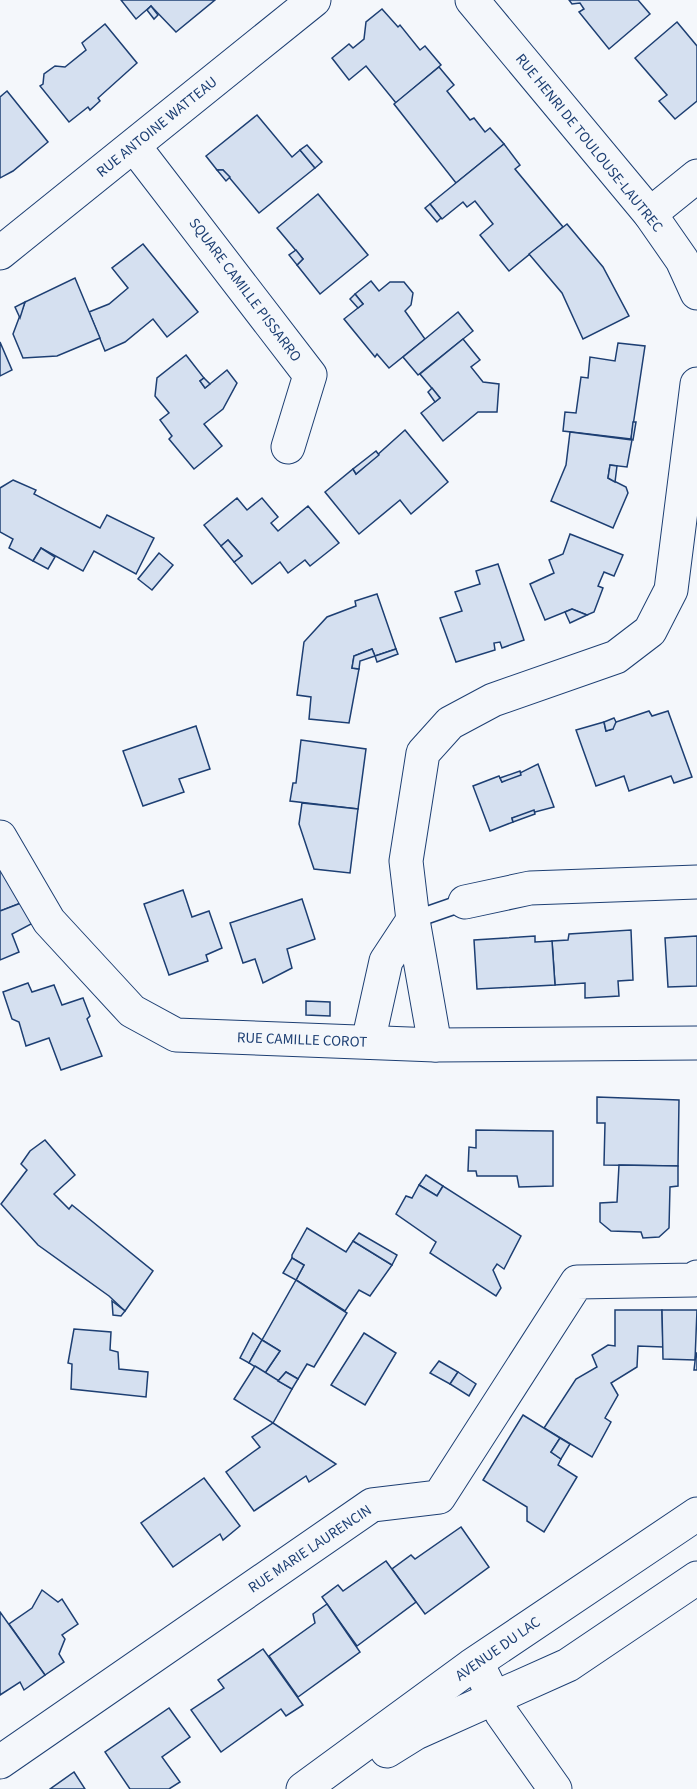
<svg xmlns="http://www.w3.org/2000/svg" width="697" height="1789" viewBox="0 0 697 1789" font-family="'Source Sans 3',sans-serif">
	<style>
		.building { fill: #d5e0f0; stroke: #1d3f73; stroke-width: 1.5 }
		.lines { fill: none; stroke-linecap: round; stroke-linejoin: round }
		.service-casing { stroke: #1d3f73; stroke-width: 19 }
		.minor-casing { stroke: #1d3f73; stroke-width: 35 }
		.tertiary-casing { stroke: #1d3f73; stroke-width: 35 }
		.service { stroke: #f4f7fb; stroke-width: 16 }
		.minor { stroke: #f4f7fb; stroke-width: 33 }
		.tertiary { stroke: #f4f7fb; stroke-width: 33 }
		.labels { text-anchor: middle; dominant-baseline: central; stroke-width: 4.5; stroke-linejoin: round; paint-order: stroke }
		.street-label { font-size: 15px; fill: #1d3f73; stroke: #f4f7fb }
	</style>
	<rect width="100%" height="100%" fill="#f4f7fb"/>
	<g class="building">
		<path d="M121,0H215L176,32L151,6L136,19Z"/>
		<path d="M569,0H638L650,14L609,49L579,12L584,9L580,3L572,4Z"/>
		<path d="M151,6L158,15L154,19L147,10Z"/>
		<path d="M382,9L398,27L400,25L420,50L425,46L441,65L396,103L366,66L349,80L332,58L349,44L353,48L364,39L366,22Z"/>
		<path d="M677,22L697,46V101L675,119L659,101L667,95L635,58Z"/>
		<path d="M105,24L137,63L98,98L100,101L90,110L88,107L69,122L40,86L43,84L44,74L55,66L65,67L86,50L82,43Z"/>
		<path d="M439,67L454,85L447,91L470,120L474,118L485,132L490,128L504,144L456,183L394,104Z"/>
		<path d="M7,91L48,142L13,171L0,178V97Z"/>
		<path d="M257,115L292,157L300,150L315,168L259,213L223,170H217L206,156Z"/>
		<path d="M504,144L520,165L515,169L563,227L509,271L480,235L493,224L475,201L467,207L463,202L442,219L430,204Z"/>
		<path d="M307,145L322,162L315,168L300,150Z"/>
		<path d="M217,170H223L230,177L226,181Z"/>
		<path d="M318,194L368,255L320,294L297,265L303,259L277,228Z"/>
		<path d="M430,204L441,218L437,222L425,208Z"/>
		<path d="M567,224L603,267L629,316L583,339L562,293L529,254Z"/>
		<path d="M143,244L198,312L167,337L153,319L125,342L105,351L89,312L109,304L128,288L112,268Z"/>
		<path d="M296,250L303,259L297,265L289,255Z"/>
		<path d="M75,278L100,338L57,356L23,358L13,334L25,302Z"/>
		<path d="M371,281L379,291L390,282H404L413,293L411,305L405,311L425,339L389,368L377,354L375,357L344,319L363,304L355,294Z"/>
		<path d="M355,294L363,304L358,308L350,299Z"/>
		<path d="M25,302L20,318L15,307Z"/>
		<path d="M458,312L473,331L418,375L403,357Z"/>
		<path d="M463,339L480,360L471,367L483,382L499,384L497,412H478L443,441L421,413L440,398L420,374Z"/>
		<path d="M0,342L12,370L0,376Z"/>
		<path d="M618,343L645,346L631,439L563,431L565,412L576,413L581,377L588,378L590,357L615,361Z"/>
		<path d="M186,355L204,378L200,381L205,388L227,370L237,383L223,409L204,424L222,446L194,469L169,439L172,436L160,420L169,413L155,396L157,378Z"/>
		<path d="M204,378L210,384L205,388L200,381Z"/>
		<path d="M432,388L440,398L435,402L428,392Z"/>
		<path d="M633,422H636L633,440L631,439Z"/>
		<path d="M405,430L448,482L411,514L400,500L359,534L325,492L353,469L356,474Z"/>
		<path d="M570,432L632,440L627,467L610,465L608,478L626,487L628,493L613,528L551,501L566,465Z"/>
		<path d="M376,451L379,455L356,474L353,469Z"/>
		<path d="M610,465L617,466L615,482L608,478Z"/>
		<path d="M13,480L36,490L34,494L100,528L107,515L154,538L136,574L94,551L83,571L41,548L33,561L9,548L13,539L0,532V488Z"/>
		<path d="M237,498L247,510L262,498L278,517L271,523L278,531L308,506L339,543L310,566L305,560L288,573L280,562L252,584L234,562L242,556L228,540L221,546L204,525Z"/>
		<path d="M570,534L623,555L614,576L604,572L598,586L603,588L594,612L587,615L572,609L545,620L530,584L554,573L549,560L563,554Z"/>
		<path d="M228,540L242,556L234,562L221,546Z"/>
		<path d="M41,548L55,557L48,569L33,561Z"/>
		<path d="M159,553L173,565L152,590L138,579Z"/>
		<path d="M498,564L524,640L502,648L500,642L494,643L495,650L456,662L440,618L462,611L455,592L480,584L476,571Z"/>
		<path d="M377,594L396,649L375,656L372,649L354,656L352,668L359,669L349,723L309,719L311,697L297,695L304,642L327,617L356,606L355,601Z"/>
		<path d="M572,609L587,615L570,623L565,612Z"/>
		<path d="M372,649L375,656L360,661L359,669L352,668L354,656Z"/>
		<path d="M396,649L398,654L377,662L375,656Z"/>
		<path d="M649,711L652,716L668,711L692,777L674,783L671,776L629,791L624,776L596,786L576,730L604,722L606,731L613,729V723Z"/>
		<path d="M614,718L616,722L613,729L606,731L604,722Z"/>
		<path d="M196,726L210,769L179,779L184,792L143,806L123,751Z"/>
		<path d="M301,740L366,749L358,809L290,801L293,783H296Z"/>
		<path d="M538,764L554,807L512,818L513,822L490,831L473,786L499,776L502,782Z"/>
		<path d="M520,771L521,775L502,782L500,778Z"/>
		<path d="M302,803L358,809L350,873L314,869L299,824Z"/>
		<path d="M534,810L535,814L513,822L512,818Z"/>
		<path d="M9,868L21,903L0,911V871Z"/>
		<path d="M183,890L192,917L209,911L222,948L206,955L208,961L169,975L144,904Z"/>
		<path d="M302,899L315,939L287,949L292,968L263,983L255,959L243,963L230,923Z"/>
		<path d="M21,903L33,923L12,934L19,952L0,960V911Z"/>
		<path d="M631,930L633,980L618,981L619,996L585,998V983L555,985L552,941L568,940L569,934Z"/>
		<path d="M535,936V942L552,941L555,985L477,989L474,940Z"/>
		<path d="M697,936V986L668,987L665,938Z"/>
		<path d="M28,983L32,992L54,985L62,1005L83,998L90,1016L87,1019L102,1056L61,1070L49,1038L26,1046L19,1022L12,1019L3,992Z"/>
		<path d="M306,1001L330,1002V1016L306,1015Z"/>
		<path d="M597,1097L679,1100L678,1166L604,1165L605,1123H597Z"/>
		<path d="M476,1130L553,1131V1186L519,1187L517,1176H477L476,1171H468L469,1147L476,1148Z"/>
		<path d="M45,1140L75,1175L54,1194L69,1209L72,1205L153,1271L125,1311L109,1296L38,1245L1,1204L27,1170L21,1164L30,1151Z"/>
		<path d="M619,1165L678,1166V1186L670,1187L669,1228L659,1237L643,1238L641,1232L611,1231L600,1222V1203L617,1202Z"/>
		<path d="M426,1175L443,1186L437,1196L419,1185Z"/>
		<path d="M419,1185L437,1196L443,1186L521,1236L504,1269L497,1264L493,1270L501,1288L496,1296L430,1253L436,1242L396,1214L406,1196L412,1198Z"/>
		<path d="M307,1228L346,1252L353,1241L392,1265L370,1296L359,1290L345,1311L296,1280L304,1265L292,1258V1255Z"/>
		<path d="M359,1233L397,1255L392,1265L353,1241Z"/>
		<path d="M292,1258L304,1265L296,1280L283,1273Z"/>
		<path d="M296,1280L347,1313L314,1367L307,1364L298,1379L286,1372L278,1381L265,1373L280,1351L262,1340Z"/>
		<path d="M112,1301L125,1311L121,1316L113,1315Z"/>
		<path d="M615,1310H662L663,1347L638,1346L637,1367L611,1383L618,1395L605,1418L611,1422L592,1457L544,1428L576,1379L597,1367L592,1355L608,1345L615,1346Z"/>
		<path d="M662,1310H697L695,1360L663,1359Z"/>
		<path d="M74,1329L111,1332L110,1350L118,1352L119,1369L148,1372L146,1397L71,1389L72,1364L68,1363Z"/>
		<path d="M253,1333L262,1340L249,1363L240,1358Z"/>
		<path d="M364,1333L396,1353L365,1405L331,1385Z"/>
		<path d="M262,1340L280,1351L265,1373L249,1363Z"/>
		<path d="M696,1353H697V1370H694Z"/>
		<path d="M439,1361L458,1372L450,1384L430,1373Z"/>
		<path d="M255,1366L292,1389L273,1423L234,1399Z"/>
		<path d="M286,1372L298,1379L292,1389L278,1381Z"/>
		<path d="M458,1372L476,1384L469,1396L450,1384Z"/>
		<path d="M523,1415L560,1438L551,1452L561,1459L558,1465L577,1477L544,1532L527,1521V1507L483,1480Z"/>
		<path d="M273,1423L336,1464L309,1482L306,1476L254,1511L226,1472L260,1447L252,1437Z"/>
		<path d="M560,1438L570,1444L561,1459L551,1452Z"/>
		<path d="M204,1478L240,1526L223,1540L220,1534L173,1567L141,1523Z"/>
		<path d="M461,1527L489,1567L425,1614L392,1569L411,1555L415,1559Z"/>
		<path d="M386,1561L416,1602L357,1646L322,1597L338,1585L343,1591Z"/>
		<path d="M42,1590L58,1602L62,1599L78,1624L62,1635L65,1639L59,1654L64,1662L45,1675L9,1624L32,1608Z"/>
		<path d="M327,1604L360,1652L298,1697L269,1656L315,1623L313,1614Z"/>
		<path d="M0,1612L45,1675L24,1690L20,1682L0,1695Z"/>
		<path d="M263,1649L303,1705L286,1716L281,1709L221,1752L191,1710L224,1688L218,1680Z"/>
		<path d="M169,1708L190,1737L162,1757L180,1782L169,1789H130L105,1752Z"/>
		<path d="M74,1772L85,1789H50Z"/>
	</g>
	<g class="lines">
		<defs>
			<path id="service" d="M413,920L465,902"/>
			<g id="minor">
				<path d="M472,0L650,214L682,260L697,293"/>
				<path d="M134,146L310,375L288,447"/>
				<path d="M650,214L697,176"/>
				<path d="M0,253L314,0"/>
				<path d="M0,837L49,921L132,1011L176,1035L435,1045L697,1043"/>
				<path d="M465,902L530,888L697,882"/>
				<path d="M413,920L406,861L423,753L450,723L493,700L616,657L650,631L671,590L697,384"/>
				<path d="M368,1042L386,961L413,920L435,1045"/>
				<path d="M477,1663L502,1714L555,1789"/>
				<path d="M0,1762L372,1505L439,1497L577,1282L694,1280L697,1277"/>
			</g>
			<g id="tertiary">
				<path d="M387,1751L416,1733L568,1665L697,1578"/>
				<path d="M303,1789L471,1666L697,1514"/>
			</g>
		</defs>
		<use href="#service" class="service-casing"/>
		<use href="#minor" class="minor-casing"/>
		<use href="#tertiary" class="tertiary-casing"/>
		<use href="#service" class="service"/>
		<use href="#minor" class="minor"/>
		<use href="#tertiary" class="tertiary"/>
	</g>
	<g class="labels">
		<g class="street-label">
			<text transform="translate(157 127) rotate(-39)">RUE ANTOINE WATTEAU</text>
			<text transform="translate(589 143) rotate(51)">RUE HENRI DE TOULOUSE-LAUTREC</text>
			<text transform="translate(245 290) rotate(53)">SQUARE CAMILLE PISSARRO</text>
			<text transform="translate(302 1040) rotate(2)">RUE CAMILLE COROT</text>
			<text transform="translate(310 1549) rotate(-34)">RUE MARIE LAURENCIN</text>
			<text transform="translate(498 1649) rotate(-35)">AVENUE DU LAC</text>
		</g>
	</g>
</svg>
